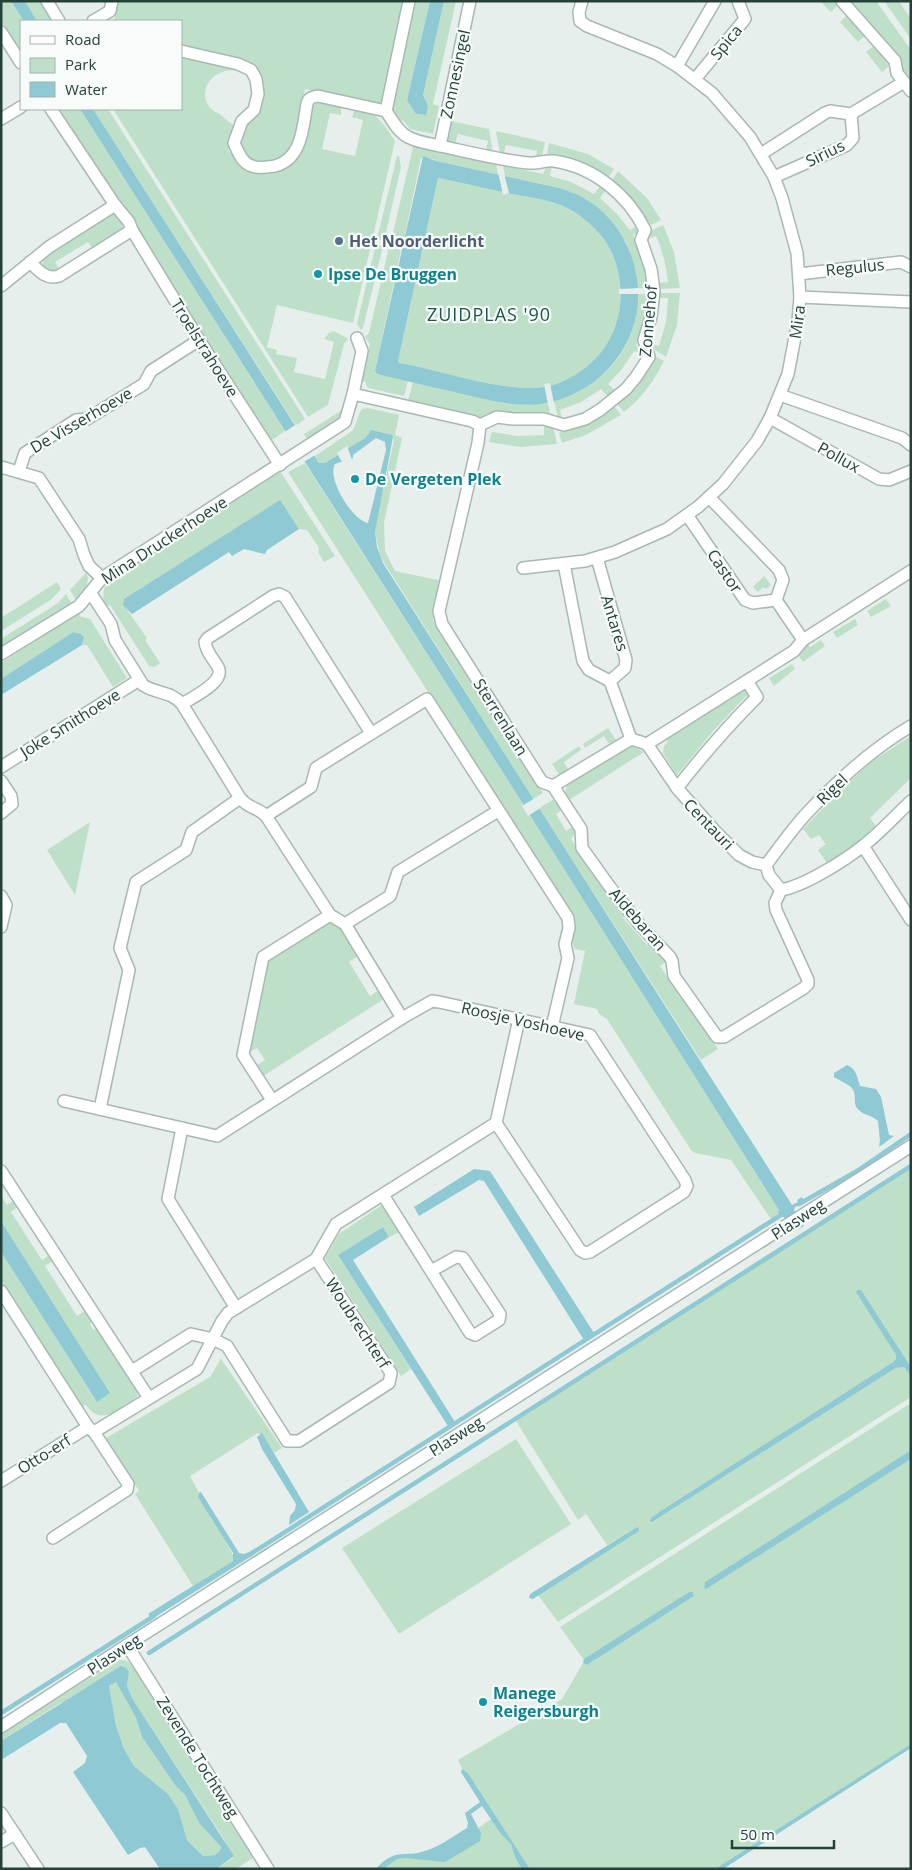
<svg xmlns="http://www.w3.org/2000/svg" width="912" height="1870" viewBox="0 0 912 1870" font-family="'Open Sans',sans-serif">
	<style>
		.green { fill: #bfe0c8 }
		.water { fill: #8ec9d4; fill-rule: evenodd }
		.pier { fill: #e6efeb }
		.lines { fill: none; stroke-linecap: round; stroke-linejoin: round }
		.stream { stroke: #8ec9d4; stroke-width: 4.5 }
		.street-casing { stroke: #a8b8b2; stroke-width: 14 }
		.street { stroke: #fff; stroke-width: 11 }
		.service-dot { fill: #5c6f8a; stroke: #f7fbf9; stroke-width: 2 }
		.culture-dot { fill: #0f9aa8; stroke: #f7fbf9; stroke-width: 2 }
		.labels { text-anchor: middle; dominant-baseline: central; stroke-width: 4.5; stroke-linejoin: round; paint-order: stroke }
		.street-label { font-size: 16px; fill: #24423a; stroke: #f7fbf9 }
		.service-label { font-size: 16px; font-weight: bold; fill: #4e5e75; stroke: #f7fbf9; text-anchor: start }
		.culture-label { font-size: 16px; font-weight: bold; fill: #0d838f; stroke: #f7fbf9; text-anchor: start }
		.neighbourhood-label { font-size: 18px; letter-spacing: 1px; fill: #1f5548; stroke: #f7fbf9 }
	</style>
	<rect width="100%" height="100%" fill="#e6efeb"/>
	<g class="green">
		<path d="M1,1H11L24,21H21V52L1,21Z"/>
		<path d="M25,1H42L55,21H37Z"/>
		<path d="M118,1H406L383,100L380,104H371L305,89C302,112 301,159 271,162C259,162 254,162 245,156C237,134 237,132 254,116V65L181,48V21H114Z"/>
		<path d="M416,1H430L407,100L416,114L425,115L428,106L423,95L444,1H456L433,104L439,106L433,134L410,129L403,120L400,122L392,111Z"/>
		<path d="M820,1H834L838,5L831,12Z"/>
		<path d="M849,1H876L911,50V80L906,82L900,62Z"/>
		<path d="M884,1H899L911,19V39Z"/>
		<path d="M847,15L865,35L858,42L840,22Z"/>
		<path d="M874,46L889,66L882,72L866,52Z"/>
		<path d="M181,56L234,67V70C214,69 196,89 210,108C214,112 220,113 223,117C226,119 230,123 235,126L228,151L233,153L242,164H287L311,107C320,98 329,103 341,106V115L330,113L322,149L355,156L363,120L352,117L354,111C374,105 386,128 395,141L353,323L277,305L267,347L277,350L276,354L297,358L294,372L325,379L334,342L324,339L329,333L334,331L348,339L344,344L328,405L308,417L113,109H181Z"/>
		<path d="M57,109H80L285,431L269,442L138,236L139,229L119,198L113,197Z"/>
		<path d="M93,109H108L305,419L296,426Z"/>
		<path d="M451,121L489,129L493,153L486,151L488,141L458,134L455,144L446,142Z"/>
		<path d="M496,131L545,142L541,160L535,162L537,151L506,145L503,155L500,154Z"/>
		<path d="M549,143L588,154L614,169L608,178C589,165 569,159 547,154Z"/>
		<path d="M415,146L496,164L498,175L436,161L433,159L421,158L403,244L391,241L413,147Z"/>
		<path d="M397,156H399L401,167L384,241L377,239Z"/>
		<path d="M503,165L543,174L547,165L552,166L550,176L571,182L594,194L601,185L606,190L600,198L616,213L630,230L639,225L638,232L633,235L643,261L648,288H638L636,271L626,242L573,193L559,188L505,176Z"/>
		<path d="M618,171L647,198L661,220L651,225L637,204L612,180Z"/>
		<path d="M438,178C463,183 487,189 512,194C532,198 556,200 573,212C586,220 598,229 606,242C632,284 623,342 582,370C571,378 558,385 544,387C503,393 442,370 399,363L398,361Z"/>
		<path d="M111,214L121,216L124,220L121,232L93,249L88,242L55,262L60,270L52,275L42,267L44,258L51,252Z"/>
		<path d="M663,225L674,252L680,288L658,289L659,283L668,282C666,266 663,251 656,236L647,239L648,232Z"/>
		<path d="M376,244L383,246L363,328L361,330L357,324Z"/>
		<path d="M389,247L401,250L375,371L377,374L408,381L404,396L368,388L365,382L361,381L370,344L365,337L369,333Z"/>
		<path d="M658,293H680L677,325L666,357L652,348L650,343L659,346L666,322L668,298H658Z"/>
		<path d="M638,294H648L646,315L636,346L642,349L643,355L634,351L622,369L608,384L616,391L608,397L601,389L581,402L560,410L562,420L558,418L554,401C605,385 637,349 638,294Z"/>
		<path d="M655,356L664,361C654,381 642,398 624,412L617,404C633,390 644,374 655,356Z"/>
		<path d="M413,382L503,403L525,405L548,403L550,413L527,415L497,411L483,418L408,401Z"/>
		<path d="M614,406L621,415L586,435L562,443L559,433C579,427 598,420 614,406Z"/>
		<path d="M368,408L399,415L395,435L402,438L384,523L385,551L395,571L442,581L433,620L543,793L533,799L380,556L375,532L376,523L394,440L393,437L370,431L366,438L325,463H319L315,456L352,431C357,424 357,416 362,409Z"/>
		<path d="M342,410C340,425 317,434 304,441L301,436Z"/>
		<path d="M544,424L553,427L557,444L521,447L489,442L492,432L518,436L544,435Z"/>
		<path d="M305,463L523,804L779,1210V1213L771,1219L731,1160L695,1153L691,1150L607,1019L599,1014L597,1009L574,1004L585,951L575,949L572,941L575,923L288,472Z"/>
		<path d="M280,471L335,556L324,562L318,552L319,548L307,530L299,529L280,501L124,599L128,611L147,638L145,640L160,663L155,667L149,666L110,605L106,607L103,603L104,589L113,579L126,569Z"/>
		<path d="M86,573L88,578L87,585L76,600L70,590Z"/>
		<path d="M764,576L771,585L766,589L764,587L758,592L753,587Z"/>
		<path d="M57,582L61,589L52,599L1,631V618Z"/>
		<path d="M66,594L72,604L1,648V639L58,603Z"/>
		<path d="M886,599L891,606L871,617L867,611Z"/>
		<path d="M79,613L81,617L90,619L127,678L113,687L87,645H82L84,637L81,634L73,632L1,679V663Z"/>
		<path d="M855,619L858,625L837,638L833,632Z"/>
		<path d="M821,640L825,646L803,662L798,655L802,653L807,642L810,647Z"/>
		<path d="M792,664L795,669L774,686L769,678Z"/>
		<path d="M746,690L751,692L750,699L746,696L713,731L677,775L663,753L664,746L668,742L666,739L742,691Z"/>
		<path d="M608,728L616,740L609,744L604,736L585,748L583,744Z"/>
		<path d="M911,736V778L870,818L876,826L865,838L827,863L818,850L826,844L819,835L811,839L803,829L848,783L874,760Z"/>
		<path d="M579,746L581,750L564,762L569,771L560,776L552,764Z"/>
		<path d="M627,746H631L644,752L569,800L565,793L567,785Z"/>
		<path d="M556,798L563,809L556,814L566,831L574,826L575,833L571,839L596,877L626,915L623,918L647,945L651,942L667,961L660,966L718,1049L701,1060L539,808Z"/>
		<path d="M90,822L75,895L47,850Z"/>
		<path d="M328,923L338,925L358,956L349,962L370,996L379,990L384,999L263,1076L256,1066L265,1060L257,1048L248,1053L268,961Z"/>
		<path d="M911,1166V1367L865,1296L857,1292L896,1355V1359L893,1362L659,1512L651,1518L652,1522L896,1368L904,1367L911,1376V1397L558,1622L538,1595L640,1529L637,1527L607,1545L586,1514L578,1520L516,1421L754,1263Z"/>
		<path d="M1,1196L7,1205L16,1199L20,1205L11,1212L42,1260L51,1254L54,1260L45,1266L77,1316L86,1310L93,1321L90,1324L93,1330L97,1328L138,1391L137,1397C119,1408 102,1428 86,1405L82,1407L1,1280V1252L96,1401L110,1393L1,1221Z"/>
		<path d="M382,1205L400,1232L389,1237L383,1227L338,1255L411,1369L401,1376L325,1258L339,1234Z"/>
		<path d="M221,1359L282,1448L274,1453L262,1434L260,1435L258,1433L190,1476L234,1557L233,1561L193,1586L135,1494L139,1491L106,1438L210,1377Z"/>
		<path d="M911,1403V1450L705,1582L704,1587L706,1588L911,1459V1744L715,1869H530L468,1773L462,1769L458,1760L562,1699L583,1663L587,1665L694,1596V1593L584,1660L560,1627Z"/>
		<path d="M516,1439L571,1524L399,1634L342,1548Z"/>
		<path d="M121,1660L127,1661L136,1669L256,1856L236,1869H216L233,1858L224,1839L132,1698L127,1686L129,1672L57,1705L1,1741V1734L113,1663Z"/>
		<path d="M116,1682L136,1718L142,1737L175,1785L185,1795L199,1823L221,1847L220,1851L215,1855L203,1856L187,1840L178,1809L168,1794L134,1766L124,1749L116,1726L109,1686Z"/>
		<path d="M494,1817L528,1869H379L397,1856L442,1853Z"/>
	</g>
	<g class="water">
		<path d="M11,1H25L37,21H24Z"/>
		<path d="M430,1H444L423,95L428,106L426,115L416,114L407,100Z"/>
		<path d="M80,109H93L319,463H325L365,438L371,430L392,435L393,437L375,532L377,547L383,563L792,1205L798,1202L797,1200L802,1197L805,1203L795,1207L794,1210L804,1226L793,1232L784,1217H779L778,1215L779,1210L523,804ZM376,438L385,442L386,450L368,523C353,521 326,478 335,464L353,458V455Z"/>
		<path d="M423,156L436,161L559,188C569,191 580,195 590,202C609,214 623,234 631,255C655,319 617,386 551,402C518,410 486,399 454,392C428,386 402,380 377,374L375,371ZM438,178C463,183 487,189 512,194C532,198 556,200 574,212C586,220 598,230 606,242C632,284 623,342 582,370C571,378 558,385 544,387C503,393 442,370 399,363L398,361Z"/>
		<path d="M280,500L299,529L267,550L265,554L244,549L232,556L229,552L132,614L123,605L124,599Z"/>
		<path d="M73,632L81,634L84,637L82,645L1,695V679Z"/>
		<path d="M847,1065C856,1068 857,1077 860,1086L876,1089L881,1097L889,1135L894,1136L879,1147L880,1141L878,1121C871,1114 863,1116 858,1109C852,1104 858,1094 851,1087C846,1083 839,1080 834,1077V1073Z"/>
		<path d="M474,1169L490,1171L594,1333L584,1340L484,1181L479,1180L419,1216L414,1207Z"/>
		<path d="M1,1221L110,1393L97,1402L1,1252Z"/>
		<path d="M383,1227L389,1237L353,1260L455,1422L448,1426L338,1255Z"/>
		<path d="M858,1290H861L865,1296L911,1367V1376L904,1367L896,1368L652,1522L650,1521L651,1518L659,1512L893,1362L896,1359V1355L856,1292Z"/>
		<path d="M262,1433L309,1512L289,1525L290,1516L295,1510L296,1504L262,1449L257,1437Z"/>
		<path d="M911,1450V1459L706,1589L704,1587L705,1582Z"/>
		<path d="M201,1492L239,1553L244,1554L252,1551L253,1555L152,1619L148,1614L233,1561V1553L198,1497L199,1493Z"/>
		<path d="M637,1527L639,1528V1531L533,1599L529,1598L530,1594Z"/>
		<path d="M689,1592H693L694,1596L587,1665L583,1663L584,1659Z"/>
		<path d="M121,1666L126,1668L129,1672L127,1686L132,1698L234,1856L216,1869H160L145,1847L140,1848L128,1855L73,1772L85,1763L87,1756L66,1723H60L1,1760V1741ZM116,1682L136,1718L142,1737L175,1785L185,1795L199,1823L221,1847L220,1851L215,1855L203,1856L187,1840L178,1809L168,1794L134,1766L124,1749L116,1726L109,1686Z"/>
		<path d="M911,1744V1748L723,1869H715Z"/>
		<path d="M462,1769L468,1773L530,1869H522L516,1859L511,1844L501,1834L482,1806L471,1814L481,1833L480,1841L445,1862L405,1858L397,1859L383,1869H376C395,1847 404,1858 425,1851C440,1846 454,1836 467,1828L468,1823L465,1813L480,1802L461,1772Z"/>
	</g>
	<g class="pier">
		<path d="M498,172L504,173L509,193L503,195Z"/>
		<path d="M640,288V294H619V289Z"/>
		<path d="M550,383L554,404L548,405L544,384Z"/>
		<path d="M297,424L317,454L302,463L283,433Z"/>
		<path d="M347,446L352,460L343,464L337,453Z"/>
		<path d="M535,798L542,807L528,816L522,806Z"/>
	</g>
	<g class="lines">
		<g class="stream">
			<path d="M799,1204L857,1171L911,1134"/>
			<path d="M249,1555L784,1213"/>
			<path d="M149,1653L911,1166"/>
			<path d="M1,1713L154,1616"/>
		</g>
		<defs>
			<g id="street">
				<path d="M47,1L59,21"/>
				<path d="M409,1L386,111C392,120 398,132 408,137C419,143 433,144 445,147C472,153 500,160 528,163C537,164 545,160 554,161C594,167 628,195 645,230L641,240L651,269L654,291L651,317L644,340L649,357L636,377L626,389L600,410L585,419L564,425L544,419H513L497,417L480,425"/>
				<path d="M842,1L895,61L897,73L911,91"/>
				<path d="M93,21L110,11L112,1"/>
				<path d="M1,32L21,63"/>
				<path d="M181,51L238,64L251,70L256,79L258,94L254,110L242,121L234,143C238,152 242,163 252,166C259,169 268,167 275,166C298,160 302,136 305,116C306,112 306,105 308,101C310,97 314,97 318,96L386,111"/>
				<path d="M677,66L715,1"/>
				<path d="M695,79L745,19L738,1"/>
				<path d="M51,109L115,205L129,222L132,230L199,340L280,465"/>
				<path d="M1,119L21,107"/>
				<path d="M440,146L470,1"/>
				<path d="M761,154L825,113L830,111L851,114L904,82"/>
				<path d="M774,177L847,145L853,138L851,114"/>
				<path d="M30,262C39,271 46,280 59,276L132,230"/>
				<path d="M799,274L901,262L911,267"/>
				<path d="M1,286L49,247L115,205"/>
				<path d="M800,297L911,302"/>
				<path d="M353,394L472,421L480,425"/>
				<path d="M780,395L902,438L911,445"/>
				<path d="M770,418L879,479L889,480L911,471"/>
				<path d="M480,425L478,443L439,611L442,624L542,782L553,786"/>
				<path d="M1,467L39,478L79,539L84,555L89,566L102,578"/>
				<path d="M19,471L25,453L76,420L87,419L144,384L151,371L199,340"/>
				<path d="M709,497L779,570L783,580L776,600L803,640"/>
				<path d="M687,515L745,600L753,603L776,600"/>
				<path d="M597,558L626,660L625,668L610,681L631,739"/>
				<path d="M564,564L583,661L589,670L610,681"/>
				<path d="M523,568L585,561L615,552L667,529L698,507L723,484L757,441L770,418L788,374L798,321L800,297L797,253L782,198L774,177L750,137L712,93L677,66L657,54L587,26L580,21L579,12L582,1"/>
				<path d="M90,592L111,624L115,640L143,685C156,694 171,691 182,704L240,798C250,810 258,807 266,816L330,915"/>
				<path d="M1,654L79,606L102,578L345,422L353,394L362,351L357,338"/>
				<path d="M182,704C193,697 226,682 218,667C213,658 206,652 205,642L208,638L273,596L279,594L285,597L371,733"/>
				<path d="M1,767L139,680"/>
				<path d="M1,781L11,796L12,804L1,813"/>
				<path d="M553,786L581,829L582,848L610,887L639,924L670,957L672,961L674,976L717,1037H724L804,988L808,984V980L776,910L775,903L781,890L769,875L766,865L752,862L739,855L714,830L677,788L647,744"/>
				<path d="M553,786L631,739L647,744L794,651L803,640L911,571"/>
				<path d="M677,788C702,756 728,726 757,697L747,681"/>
				<path d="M266,816L311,787L316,768L427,699L568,918L569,928L565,944L568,958L552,1027"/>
				<path d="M863,846L911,920"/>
				<path d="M766,865C779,848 792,829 807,813C838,780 872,749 911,726"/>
				<path d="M781,890C804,886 844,861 863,846C880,833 895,816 911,801"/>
				<path d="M1,896L6,905L1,927"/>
				<path d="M345,924L390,896L398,872L498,811"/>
				<path d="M272,1100L243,1055L263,957L330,915L345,924L402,1018"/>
				<path d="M100,1109L129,970L120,948L136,882L186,850L192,832L240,798"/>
				<path d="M496,1123L519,1019"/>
				<path d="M182,1128L168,1199L236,1308"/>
				<path d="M1,1171L149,1398"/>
				<path d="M383,1195L470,1333L475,1335L499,1320L500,1314L463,1258L456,1257L431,1271"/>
				<path d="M1,1291L88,1427L94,1432L197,1369L222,1321L228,1313L316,1259L336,1224L496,1123L580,1250L585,1253L590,1252L684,1192L687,1186L685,1180L590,1035L439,1002L432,1001L402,1018L217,1136L64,1101"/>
				<path d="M132,1371L191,1334L213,1339L227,1346L287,1441H299L389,1383L391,1373L316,1259"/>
				<path d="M1,1481L88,1427"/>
				<path d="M53,1538L127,1490L128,1484L94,1432"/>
				<path d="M127,1645L268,1869"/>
				<path d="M1,1727L127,1645L911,1146"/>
				<path d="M1,1813L38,1869"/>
				<path d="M1,1842L15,1834"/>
			</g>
		</defs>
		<use href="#street" class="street-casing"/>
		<use href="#street" class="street"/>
	</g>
	<circle class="service-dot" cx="339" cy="241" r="5"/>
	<g class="culture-dot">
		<circle cx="318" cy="274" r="5"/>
		<circle cx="355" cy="479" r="5"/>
		<circle cx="483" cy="1702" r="5"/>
	</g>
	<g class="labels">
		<g class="street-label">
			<text transform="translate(726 42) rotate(-51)">Spica</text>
			<text transform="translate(455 74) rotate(-78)">Zonnesingel</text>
			<text transform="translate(825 153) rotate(-26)">Sirius</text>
			<text transform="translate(855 267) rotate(-6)">Regulus</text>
			<text transform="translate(648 321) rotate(-85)">Zonnehof</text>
			<text transform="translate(797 322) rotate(-82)">Mira</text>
			<text transform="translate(205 348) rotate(58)">Troelstrahoeve</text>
			<text transform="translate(81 420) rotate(-30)">De Visserhoeve</text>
			<text transform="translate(839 457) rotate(29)">Pollux</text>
			<text transform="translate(164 540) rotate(-33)">Mina Druckerhoeve</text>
			<text transform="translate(725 571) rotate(56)">Castor</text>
			<text transform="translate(615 623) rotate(73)">Antares</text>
			<text transform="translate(501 717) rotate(58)">Sterrenlaan</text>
			<text transform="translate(70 723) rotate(-32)">Joke Smithoeve</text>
			<text transform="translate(832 789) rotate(-44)">Rigel</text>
			<text transform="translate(709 824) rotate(46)">Centauri</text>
			<text transform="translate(638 919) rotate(49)">Aldebaran</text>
			<text transform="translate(523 1021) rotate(13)">Roosje Voshoeve</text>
			<text transform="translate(798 1219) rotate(-33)">Plasweg</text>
			<text transform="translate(358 1323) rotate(57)">Woubrechterf</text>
			<text transform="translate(456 1436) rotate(-32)">Plasweg</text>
			<text transform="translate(44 1454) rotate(-32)">Otto-erf</text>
			<text transform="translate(114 1654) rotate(-33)">Plasweg</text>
			<text transform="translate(198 1757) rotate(58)">Zevende Tochtweg</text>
		</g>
		<g class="service-label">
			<text x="349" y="241">Het Noorderlicht</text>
		</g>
		<g class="culture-label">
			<text x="328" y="274">Ipse De Bruggen</text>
			<text x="365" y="479">De Vergeten Plek</text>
			<text x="493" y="1693">Manege<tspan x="493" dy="18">Reigersburgh</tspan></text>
		</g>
		<g class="neighbourhood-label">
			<text x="489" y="314">ZUIDPLAS '90</text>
		</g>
	</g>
	<rect width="912" height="1870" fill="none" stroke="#24423a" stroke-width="5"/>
	<rect x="20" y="20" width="162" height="90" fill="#f7fbf9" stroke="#a3b1ad"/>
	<rect x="30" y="36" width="25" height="8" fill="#ffffff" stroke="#a3b1ad"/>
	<text x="65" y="45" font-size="15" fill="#24423a">Road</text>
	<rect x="30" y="58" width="25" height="15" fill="#bfe0c8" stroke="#a3b1ad"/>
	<text x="65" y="70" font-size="15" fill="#24423a">Park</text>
	<rect x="30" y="82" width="25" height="15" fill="#8ec9d4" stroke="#a3b1ad"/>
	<text x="65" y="95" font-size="15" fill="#24423a">Water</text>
	<path d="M732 1840v8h102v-8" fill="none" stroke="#24423a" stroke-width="2.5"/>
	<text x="740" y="1840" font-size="15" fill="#24423a" stroke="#f7fbf9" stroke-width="4" paint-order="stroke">50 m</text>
</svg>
